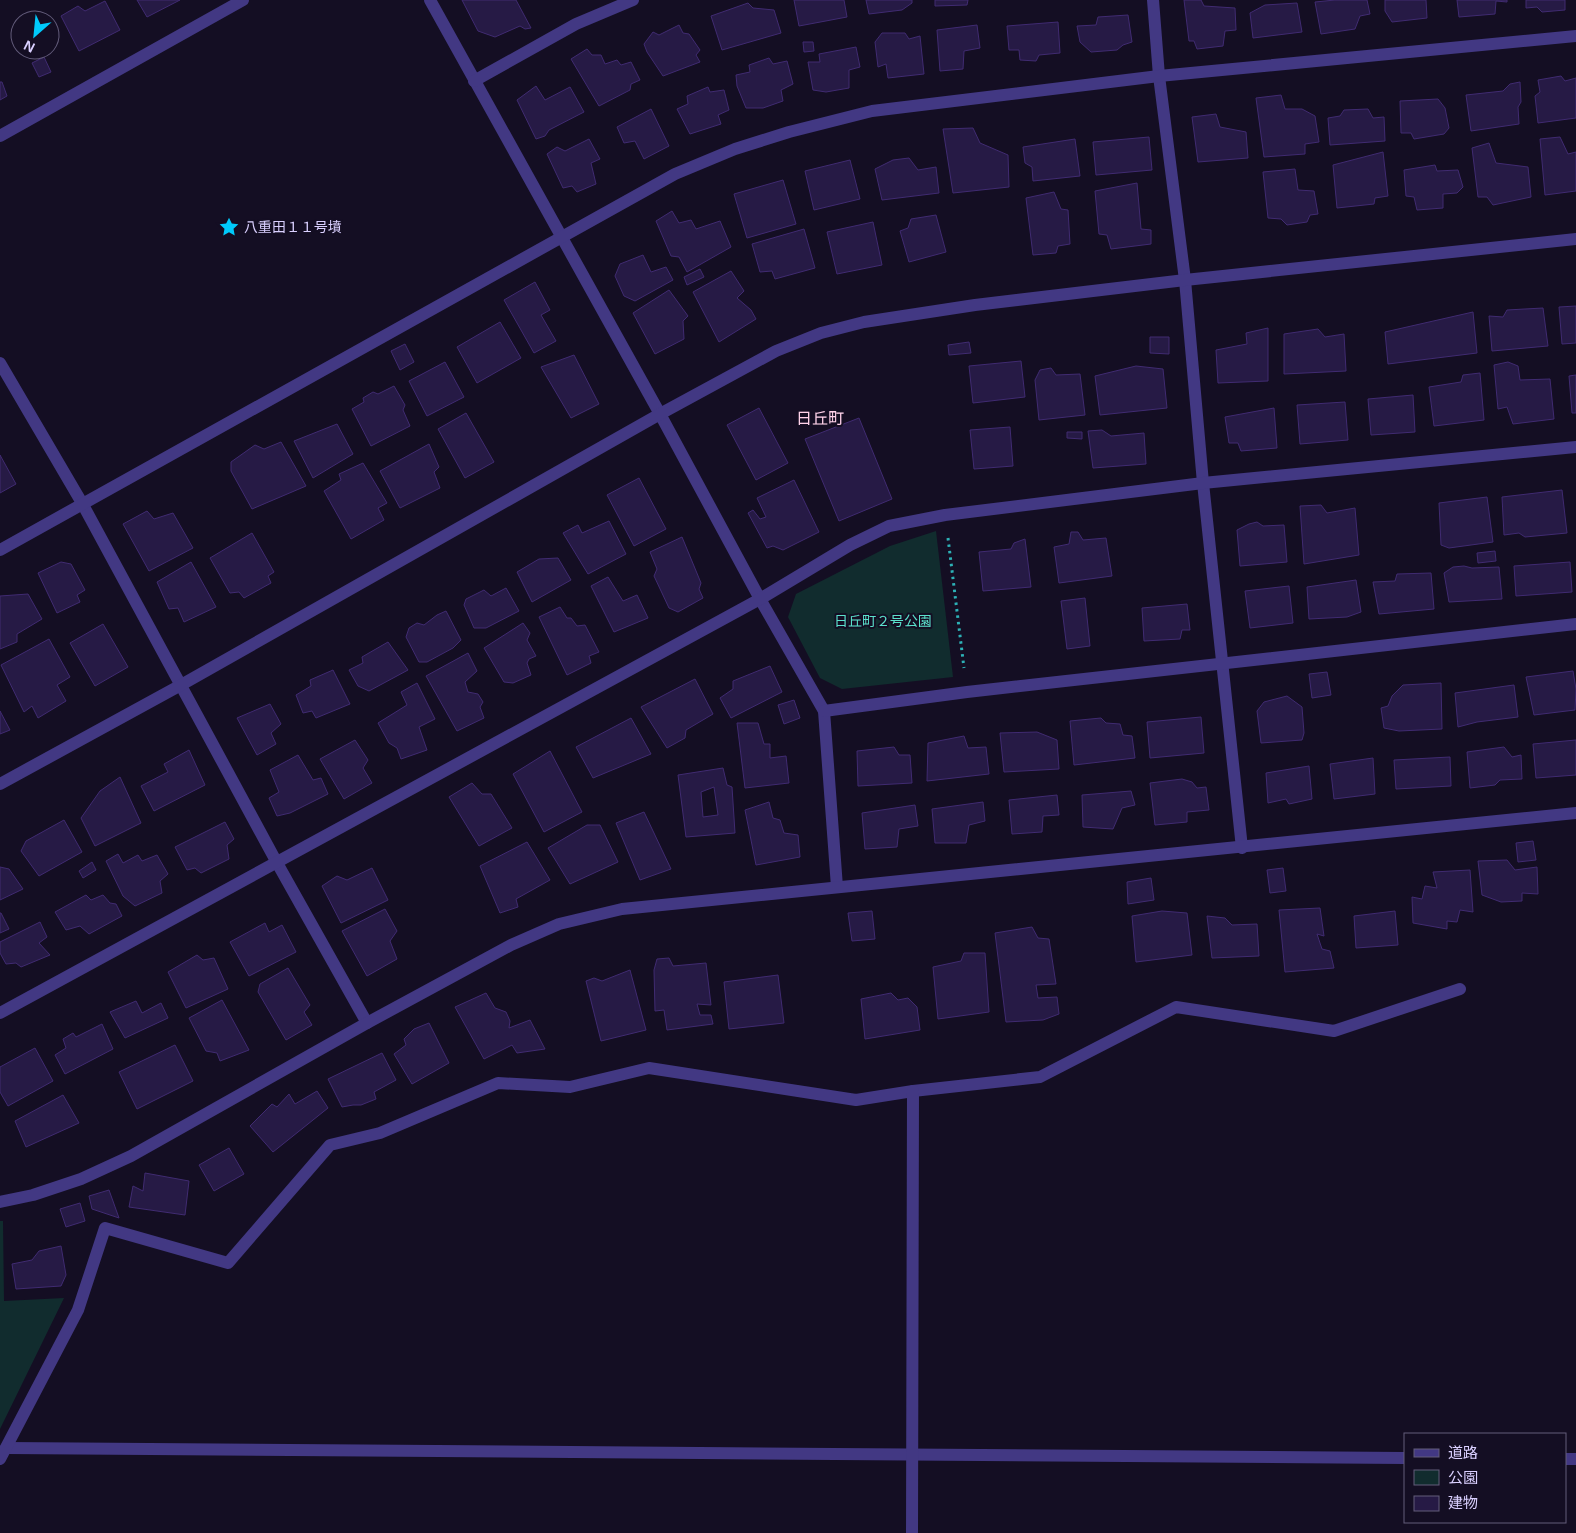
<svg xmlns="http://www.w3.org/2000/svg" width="1576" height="1533" viewBox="0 0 1576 1533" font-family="Arial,'Noto Sans JP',sans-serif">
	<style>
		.green { fill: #112c2e }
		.building { fill: #261a45; stroke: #402b71; fill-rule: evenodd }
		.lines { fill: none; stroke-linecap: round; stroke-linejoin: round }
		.path { stroke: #2db1b6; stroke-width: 3; stroke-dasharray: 2.5 4; stroke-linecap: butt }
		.minor { stroke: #423883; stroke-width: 12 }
		.tertiary { stroke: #423883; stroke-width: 12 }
		.labels { text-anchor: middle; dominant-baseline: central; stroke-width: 4; stroke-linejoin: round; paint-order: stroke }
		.poi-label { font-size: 14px; fill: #dad0ff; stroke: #140e23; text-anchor: start }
		.park-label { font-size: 14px; fill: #5be1cc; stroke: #140e23 }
		.quarter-label { font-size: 16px; fill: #ffd2ea; stroke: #140e23 }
	</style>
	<rect width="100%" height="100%" fill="#140e23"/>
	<g class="green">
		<path d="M936,531L953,677L842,689L820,678L788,617L796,594L890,546Z"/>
		<path d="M0,1221H3L4,1301L64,1298L0,1429Z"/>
	</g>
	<g class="building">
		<path d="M137,0H180L147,17Z"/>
		<path d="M462,0H516L531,28L525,29L520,26L495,37L478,31Z"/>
		<path d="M794,0H844L847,17L799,26Z"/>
		<path d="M866,0H912V3L902,10L869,14Z"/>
		<path d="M935,0H968L967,5L935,6Z"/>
		<path d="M1184,0H1201L1204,6L1235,8L1236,30L1225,31L1223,46L1197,49L1194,41H1189Z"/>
		<path d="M1335,0H1367L1370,14L1360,16L1355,29L1321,34L1315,2Z"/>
		<path d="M1385,0H1426L1427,18L1392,22L1385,11Z"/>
		<path d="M1457,0H1507V2L1496,1L1495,14L1459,17Z"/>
		<path d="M1526,0H1565V10L1542,12L1537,7L1526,8Z"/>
		<path d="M105,1L120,30L79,51L61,16L78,6L85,11Z"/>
		<path d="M748,3L753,8L774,10L781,33L722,50L711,16Z"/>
		<path d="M1297,3L1302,32L1253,38L1250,13L1265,5Z"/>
		<path d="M1128,15L1132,42L1123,45L1117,50L1091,52L1080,42L1077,26L1096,25L1098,17Z"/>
		<path d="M1058,22L1060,53L1039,55L1036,61L1020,60L1019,50H1009L1007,26Z"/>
		<path d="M679,25L683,33L689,34L700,50L696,55L700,62L663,76L647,52L644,44L653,32L659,35Z"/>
		<path d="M977,25L980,48L964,51L963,69L940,71L937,30Z"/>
		<path d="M882,33H905L909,39L920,36L924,74L888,78L886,64L878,67L875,42Z"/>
		<path d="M803,42H813L814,51L804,52Z"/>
		<path d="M856,47L860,67L849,70V88L826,92L813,90L808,62H820L819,54Z"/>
		<path d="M587,49L592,55H601L605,64L617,60L621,65L631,62L640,80L631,84L630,90L599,106L571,59Z"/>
		<path d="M44,57L51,72L39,77L32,63Z"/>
		<path d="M769,58L773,64L787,61L793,84L781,90L783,101L763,108H746L737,86L736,75L750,72L749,65Z"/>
		<path d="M1561,76L1565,81L1576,78V118L1538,123L1535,96L1540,92L1538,80Z"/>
		<path d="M0,82H2L7,96L0,100Z"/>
		<path d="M1520,82L1521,102L1518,107L1519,124L1471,131L1466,95L1503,91L1510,84Z"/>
		<path d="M536,86L545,100L570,87L584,112L549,130L545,136L536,139L517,100Z"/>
		<path d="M708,87L710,92L724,90L729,110L718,115L721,124L690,134L677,109L688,104L687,96Z"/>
		<path d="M1281,95L1285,109H1302L1315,116L1319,142L1305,144V154L1264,157L1256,98Z"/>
		<path d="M1438,99L1445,108L1449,128L1444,134L1414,139L1411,133H1401L1400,101Z"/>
		<path d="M651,109L669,146L644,159L635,141L624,143L617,127Z"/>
		<path d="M1368,109L1373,118L1384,117L1385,141L1330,145L1328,118L1340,116L1344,110Z"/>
		<path d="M1216,114L1220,127L1246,132L1248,158L1198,162L1192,117Z"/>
		<path d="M973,128L980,143L1008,155L1009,187L953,193L943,129Z"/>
		<path d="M1149,137L1152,170L1096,175L1093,142Z"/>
		<path d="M1560,137L1568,154L1576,152V191L1545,195L1540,139Z"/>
		<path d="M589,139L600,159L591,163L596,184L577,192L572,186L563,188L547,154L557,147L565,151Z"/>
		<path d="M1075,139L1080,176L1033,181L1032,167L1025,163L1023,147Z"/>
		<path d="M1489,143L1496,163L1528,167L1531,197L1493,205L1487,197H1478L1472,148Z"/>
		<path d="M1383,152L1388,196L1375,198L1374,204L1337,208L1333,165Z"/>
		<path d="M909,158L918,170L936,167L939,193L882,200L875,169L893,160Z"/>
		<path d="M850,160L860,199L814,210L805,171Z"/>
		<path d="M1435,165L1437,171L1458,170L1463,187L1457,193L1443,194V208L1417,210L1414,197L1406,196L1404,170Z"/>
		<path d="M1295,169L1298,190L1314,191L1318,214L1310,215L1307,222L1287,225L1281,219L1268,218L1263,172Z"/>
		<path d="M783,180L796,224L747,238L734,194Z"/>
		<path d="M1137,183L1141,229L1151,230V244L1111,249L1107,235L1099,234L1095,191Z"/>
		<path d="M1054,192L1061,209L1068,210L1070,244L1058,246L1056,253L1033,255L1026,198Z"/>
		<path d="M672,211L679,223L691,220L696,229L720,221L731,247L687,272L679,257L671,256L656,221Z"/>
		<path d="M936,215L946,252L909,262L900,231L908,228L911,219Z"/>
		<path d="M873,222L882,265L837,274L827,232Z"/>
		<path d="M804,229L815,268L775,279L772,271L760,272L752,244Z"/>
		<path d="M643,255L651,272L666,267L673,280L635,301L624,296L615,276L620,264Z"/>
		<path d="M700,269L704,277L687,285L684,277Z"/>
		<path d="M731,271L744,291L737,298L751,310L756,319L719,342L693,292Z"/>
		<path d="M535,282L550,310L541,315L556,341L534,353L504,300Z"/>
		<path d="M669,290L688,316L683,321L684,339L655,354L633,313Z"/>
		<path d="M1576,306V343L1562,344L1559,307Z"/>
		<path d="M1543,308L1548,346L1492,351L1489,316L1503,317L1507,310Z"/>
		<path d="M1473,312L1477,353L1388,364L1385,332Z"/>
		<path d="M500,322L521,358L477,383L457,347Z"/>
		<path d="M1268,328V381L1218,383L1216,350L1247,344L1246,333Z"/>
		<path d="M1318,329L1325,337L1344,334L1346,371L1284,374V334Z"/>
		<path d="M1150,337H1169V354L1150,353Z"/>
		<path d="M969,342L971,353L949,355L948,345Z"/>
		<path d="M405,344L414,362L400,370L391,351Z"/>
		<path d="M574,355L599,404L571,418L541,367Z"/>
		<path d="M1021,361L1025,397L973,403L969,366Z"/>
		<path d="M445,362L464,397L427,416L409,381Z"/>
		<path d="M1508,362L1518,366L1520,380L1550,379L1554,419L1513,424L1507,407L1498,409L1494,365Z"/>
		<path d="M1136,366L1163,369L1167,408L1100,415L1095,376Z"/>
		<path d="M1051,368L1056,375L1080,374L1085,415L1039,420L1035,380L1040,370Z"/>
		<path d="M1480,373L1484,420L1434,426L1429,387L1461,382L1463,375Z"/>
		<path d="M1576,375V413H1572L1569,376Z"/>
		<path d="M394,386L405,405L403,410L410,426L371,446L352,409L364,402L363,398L373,392L378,394Z"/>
		<path d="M1413,395L1415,432L1371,435L1368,399Z"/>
		<path d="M1345,402L1348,440L1300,444L1297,405Z"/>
		<path d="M759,408L788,463L756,480L727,425Z"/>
		<path d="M1274,408L1277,448L1241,451L1238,443H1229L1225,417Z"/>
		<path d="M466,413L494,462L465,478L438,429Z"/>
		<path d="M859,418L892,499L839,521L805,439Z"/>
		<path d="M337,424L353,454L313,478L294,441Z"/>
		<path d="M1010,427L1013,466L974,469L970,430Z"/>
		<path d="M1102,430L1111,436L1144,433L1146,464L1093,468L1088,431Z"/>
		<path d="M1067,432H1082V439L1067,438Z"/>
		<path d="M281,442L306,486L252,509L231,471V462L255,445L264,449Z"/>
		<path d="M429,444L439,467L434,472L440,488L400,508L380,471Z"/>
		<path d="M0,455L16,484L0,493Z"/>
		<path d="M363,463L387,503L378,508L384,520L351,539L324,491L341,480L339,474Z"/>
		<path d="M639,478L666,529L634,546L607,495Z"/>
		<path d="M794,480L819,532L783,550L773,546L767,548L748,513L753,510L760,519L766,517L757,498Z"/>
		<path d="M1562,490L1567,533L1525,537L1519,533L1504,535L1502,497Z"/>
		<path d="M1487,497L1493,542L1449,548L1441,545L1439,503Z"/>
		<path d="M1321,505L1327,513L1355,508L1359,555L1304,564L1300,506Z"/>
		<path d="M147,511L154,519L173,513L193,548L149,571L123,524Z"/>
		<path d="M609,521L626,554L588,574L563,533L578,525L582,533Z"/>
		<path d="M1257,522L1263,526L1284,525L1287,562L1240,566L1237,530L1249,524Z"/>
		<path d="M1071,532H1078L1083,540L1106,538L1112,576L1059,583L1054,547L1069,544Z"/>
		<path d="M252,533L274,572L268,576L271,583L244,598L239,592L230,593L210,558Z"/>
		<path d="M682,537L701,583L699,589L703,598L678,612L669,608L654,576L657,569L650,552Z"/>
		<path d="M1025,539L1031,587L983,591L979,552L1011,549L1014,543Z"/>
		<path d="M1495,551L1496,561L1478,563L1477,553Z"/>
		<path d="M558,558L571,580L532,602L517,572L539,559Z"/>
		<path d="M61,562L71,564L85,590L77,595L80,602L57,613L38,573Z"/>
		<path d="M191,562L216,607L184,622L178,608L169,609L157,582Z"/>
		<path d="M1570,562L1572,592L1516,596L1514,566Z"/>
		<path d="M1464,566L1472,568L1499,567L1502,599L1449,602L1444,573L1453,567Z"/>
		<path d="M1431,573L1434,609L1379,614L1373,582L1395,581L1397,574Z"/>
		<path d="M608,577L623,601L637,595L648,618L614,632L591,586Z"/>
		<path d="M1356,580L1361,612L1347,617L1309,619L1307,587Z"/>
		<path d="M1289,586L1293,623L1250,628L1245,591Z"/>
		<path d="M506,588L519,611L486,628H474L464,605L466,599L484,590L491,596Z"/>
		<path d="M28,594L42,619L17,634V642L0,649V596Z"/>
		<path d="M1085,598L1090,646L1067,649L1061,601Z"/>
		<path d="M1187,604L1190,630H1182L1180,639L1144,641L1142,608Z"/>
		<path d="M560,607L567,618H571L577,626L585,625L599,652L589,656L591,663L567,675L539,617Z"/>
		<path d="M446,611L461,640L453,648L427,662H419L406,637L409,628L417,623L424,625L437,615Z"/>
		<path d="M523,623L530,633L527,640L536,656L529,659L527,663L531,675L513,683L504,682L484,648Z"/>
		<path d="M103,624L128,667L95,686L70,643Z"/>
		<path d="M49,639L70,677L57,685L66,701L38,718L32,706L24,712L1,665Z"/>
		<path d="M388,642L408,670L369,691L358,686L349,670L363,663L362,657Z"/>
		<path d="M468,653L477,671L465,682L468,692L478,694L483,702L480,707L484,718L457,731L426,676Z"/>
		<path d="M770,666L782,692L731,718L720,698L733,689V681Z"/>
		<path d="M333,670L350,704L316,718L312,711L303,713L296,695L311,686L310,680Z"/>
		<path d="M1573,671L1576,689L1575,710L1534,715L1526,677Z"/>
		<path d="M1327,672L1331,695L1312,698L1309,674Z"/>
		<path d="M695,679L713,714L686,730L685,738L667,748L641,707Z"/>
		<path d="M417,683L435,719L419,727L427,750L401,759L397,748L389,743L378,723L407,705L401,692Z"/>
		<path d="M1441,683L1442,729L1399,731L1384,728L1381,708L1388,706L1392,696L1403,685Z"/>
		<path d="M1514,685L1518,717L1477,722L1458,727L1455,693Z"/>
		<path d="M1287,696L1302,707L1304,733L1302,740L1261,743L1257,711L1264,702Z"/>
		<path d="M794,700L800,718L784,724L778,705Z"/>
		<path d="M270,704L281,724L271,733L276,744L257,755L237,718Z"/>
		<path d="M0,711L10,730L0,734Z"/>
		<path d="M1201,717L1204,753L1150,758L1147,722Z"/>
		<path d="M631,718L651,754L593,778L576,747Z"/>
		<path d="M1101,718L1106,723L1120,724L1123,735L1132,736L1135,758L1074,765L1070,721Z"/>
		<path d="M737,723H758L764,744H770V758L786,756L789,783L745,788Z"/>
		<path d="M1037,732L1057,740L1059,769L1004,772L1000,733Z"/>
		<path d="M964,736L968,748L986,747L989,774L927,781L928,743Z"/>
		<path d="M355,740L368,760L363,768L372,783L344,799L320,759Z"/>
		<path d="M1576,740V775L1536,778L1533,744Z"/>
		<path d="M894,747L899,755H910L912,783L858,786L857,751Z"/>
		<path d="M1504,747L1512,757L1521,755L1522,779L1500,780L1495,785L1470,788L1467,752Z"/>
		<path d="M189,750L205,785L154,811L141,786L168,772L164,764Z"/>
		<path d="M550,751L582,812L544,832L513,774Z"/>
		<path d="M298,755L313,780L321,778L328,794L290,813L277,816L269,798L279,792L270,770Z"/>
		<path d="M1450,757L1451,786L1396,789L1394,760Z"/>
		<path d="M1373,758L1375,794L1334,799L1330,764Z"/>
		<path d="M1309,766L1312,799L1289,804L1286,799L1268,803L1266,773Z"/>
		<path d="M723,768L727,785L732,787L735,833L686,837L678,775ZM714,787L718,815L703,817L701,792Z"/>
		<path d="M120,777L141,823L95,846L81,818L100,791Z"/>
		<path d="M1182,779L1192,782L1197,788L1206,787L1209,810L1187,812V822L1155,825L1150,783Z"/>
		<path d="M472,783L482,794H491L512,828L479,846L449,797Z"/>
		<path d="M1131,791L1135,805L1122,808L1113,829L1083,827L1082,795Z"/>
		<path d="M1057,795L1059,815L1043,816L1042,832L1012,834L1009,800Z"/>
		<path d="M769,802L773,818L780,820L784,833L798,835L800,857L756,865L745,810Z"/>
		<path d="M983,802L985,821L969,825L966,843H935L932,809Z"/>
		<path d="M915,805L918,826L899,829L897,847L865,849L862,813Z"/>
		<path d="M644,812L671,869L640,880L616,823Z"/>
		<path d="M64,820L82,852L39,876L21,851L26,841Z"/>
		<path d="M225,822L234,839L227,845L229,859L201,873L195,868L187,870L175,847Z"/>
		<path d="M587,825H600L618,862L570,884L548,848Z"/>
		<path d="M1533,841L1536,860L1518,862L1516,843Z"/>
		<path d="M527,842L550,880L516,899L518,907L500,913L480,866Z"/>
		<path d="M118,854L123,863L138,855L142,861L157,855L168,874L160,881L162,893L135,906L123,896L106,861Z"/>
		<path d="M1507,860L1515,870L1537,867L1538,894L1522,893V901L1501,902L1482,895L1478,861Z"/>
		<path d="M92,862L96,870L83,878L79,871Z"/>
		<path d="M0,867L9,869L23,889L0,900Z"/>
		<path d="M372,868L388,900L341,923L322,886L337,876L347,880Z"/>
		<path d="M1283,868L1286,891L1270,893L1267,870Z"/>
		<path d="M1470,870L1473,912L1460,910L1457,922L1447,921V929L1413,923L1412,897L1422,899L1425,886L1437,888L1433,872Z"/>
		<path d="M1151,878L1154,900L1128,904L1127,882Z"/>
		<path d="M86,895L91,900L103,895L110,903L116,904L122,916L89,934L80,926L66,930L55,912Z"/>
		<path d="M1320,908L1324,936L1317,934L1322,949L1330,951L1334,968L1285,972L1279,910Z"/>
		<path d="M385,909L397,931L390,941L397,959L367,976L342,931Z"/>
		<path d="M872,911L875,939L852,941L848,913Z"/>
		<path d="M1162,911L1187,913L1192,955L1136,962L1132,916Z"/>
		<path d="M1395,911L1398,945L1356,948L1354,916Z"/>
		<path d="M0,913H1L9,929L0,933Z"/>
		<path d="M1207,916L1225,918L1232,925L1257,924L1259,956L1212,958Z"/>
		<path d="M40,922L47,937L39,943L50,955L21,967L16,963L6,964L0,953V942Z"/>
		<path d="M265,923L269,932L282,925L296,952L249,976L230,942Z"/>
		<path d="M1032,927L1038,938L1049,939L1056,984L1036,985L1038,998L1057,997L1059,1014L1043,1020L1006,1022L995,933Z"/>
		<path d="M964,953H985L989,1012L938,1019L933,967L961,961Z"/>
		<path d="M197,955L203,960L214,958L228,989L186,1008L168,972Z"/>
		<path d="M669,958L673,966L706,963L711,1005L697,1004L700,1015H711L713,1024L667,1030L664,1010L655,1011L654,970L657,959Z"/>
		<path d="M288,968L310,1005L304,1012L312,1025L286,1040L258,992L260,984Z"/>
		<path d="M630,970L646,1030L601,1041L586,981L594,978L602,981Z"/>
		<path d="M778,975L784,1023L729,1029L724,982Z"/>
		<path d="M486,993L495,1008L506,1012L510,1021L509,1028L530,1020L545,1049L517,1053L512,1045L484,1059L455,1007Z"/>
		<path d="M891,993L898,1000L908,998L917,1007L920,1030L865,1039L861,999Z"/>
		<path d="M222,1000L249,1050L220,1061L217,1053L206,1051L189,1018Z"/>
		<path d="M136,1001L142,1013L161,1003L168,1018L125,1038L110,1012Z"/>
		<path d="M429,1023L449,1063L412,1084L394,1054L406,1045L404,1039L414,1029Z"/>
		<path d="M102,1024L113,1049L65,1074L55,1055L66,1048L63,1039L73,1033L76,1037Z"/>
		<path d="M175,1045L193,1081L137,1109L119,1072Z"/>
		<path d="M35,1048L53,1081L8,1106L0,1092V1067Z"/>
		<path d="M382,1053L396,1080L374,1092L376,1099L361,1105H353L342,1107L328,1079Z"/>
		<path d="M317,1091L328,1108L273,1152L250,1126L272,1104L277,1107L289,1094L295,1104Z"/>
		<path d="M63,1095L79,1123L26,1147L15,1121Z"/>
		<path d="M229,1148L244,1174L214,1191L199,1165Z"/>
		<path d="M145,1173L189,1181L185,1215L129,1207L133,1186L143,1191Z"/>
		<path d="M109,1190L119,1218L92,1209L89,1196Z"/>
		<path d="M80,1203L85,1221L66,1227L60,1209Z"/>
		<path d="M61,1246L66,1275L61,1286L16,1289L12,1264L32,1260L39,1251Z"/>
	</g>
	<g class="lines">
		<path class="path" d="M948,538L964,668"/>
		<g class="minor">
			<path d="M430,0L660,414L760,599L824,711L837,887"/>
			<path d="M1153,0L1159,76L1185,280L1203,483L1242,848"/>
			<path d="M474,81L576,24L633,0"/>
			<path d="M0,136L243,0"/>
			<path d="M0,363L82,503L276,861L367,1023"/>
			<path d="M0,550L675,174L735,149L789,132L872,111L1159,76L1576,36"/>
			<path d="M824,711L967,692L1576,624"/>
			<path d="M0,1013L760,599L850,545L889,526L945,515L1203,483L1576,447"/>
			<path d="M0,1202L33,1195L81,1179L131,1156L367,1023L511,945L559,924L622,909L1576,813"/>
			<path d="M6,1448L1405,1458"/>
			<path d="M0,1459L78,1310L105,1228L228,1263L330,1145L380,1133L498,1083L570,1087L649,1068L856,1100L913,1091L1040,1077L1176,1007L1334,1031L1460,989"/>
			<path d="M1565,1459H1576"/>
			<path d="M912,1533L913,1091"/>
		</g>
		<path class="tertiary" d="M0,784L181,685L660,414L776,351L821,333L864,322L975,305L1185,280L1576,239"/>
	</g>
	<defs>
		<symbol id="sight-bare" viewBox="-9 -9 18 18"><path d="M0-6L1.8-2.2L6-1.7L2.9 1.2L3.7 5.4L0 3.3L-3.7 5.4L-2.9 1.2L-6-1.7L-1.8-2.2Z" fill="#00cafb" stroke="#140e23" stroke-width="2.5" paint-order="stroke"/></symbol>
	</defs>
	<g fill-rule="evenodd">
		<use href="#sight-bare" x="215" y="213" width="28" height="28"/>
	</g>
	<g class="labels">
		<g class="poi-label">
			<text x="244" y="227">八重田１１号墳</text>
		</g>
		<g class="park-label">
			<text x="883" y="621">日丘町２号公園</text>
		</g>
		<g class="quarter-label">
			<text x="820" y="418">日丘町</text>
		</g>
	</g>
	<rect x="1404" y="1433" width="162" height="90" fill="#140e23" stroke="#635c7b"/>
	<rect x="1414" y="1449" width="25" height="8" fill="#423883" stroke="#635c7b"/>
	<text x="1448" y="1458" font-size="15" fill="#dad0ff">道路</text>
	<rect x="1414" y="1470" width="25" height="15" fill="#112c2e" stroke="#635c7b"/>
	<text x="1448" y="1483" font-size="15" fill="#dad0ff">公園</text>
	<rect x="1414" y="1496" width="25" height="15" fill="#261a45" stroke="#635c7b"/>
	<text x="1448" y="1508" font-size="15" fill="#dad0ff">建物</text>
	<g transform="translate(35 35) rotate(207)"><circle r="24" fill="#140e23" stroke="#635c7b"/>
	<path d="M0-4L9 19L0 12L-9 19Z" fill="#00cafb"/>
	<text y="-8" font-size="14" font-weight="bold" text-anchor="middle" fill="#dad0ff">N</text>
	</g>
</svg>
